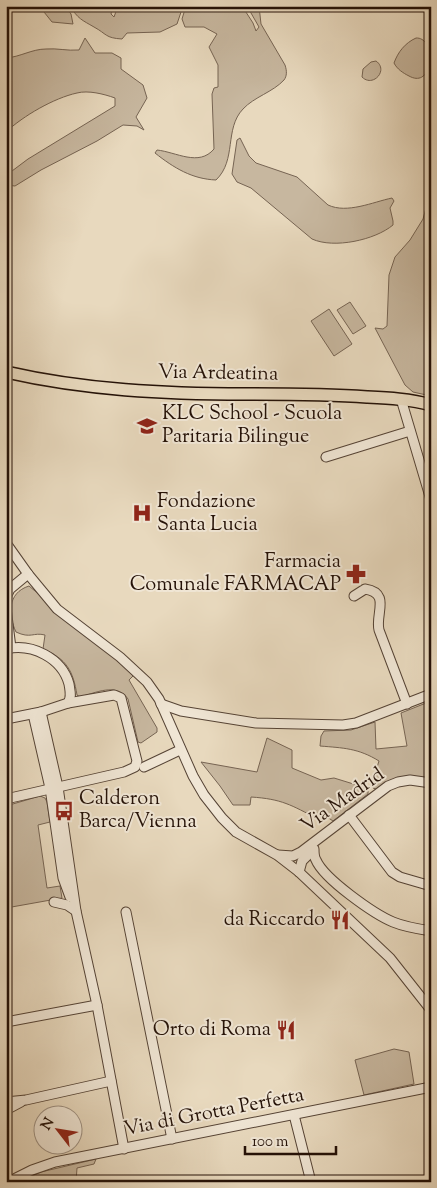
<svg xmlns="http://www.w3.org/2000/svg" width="437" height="1188" viewBox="0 0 437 1188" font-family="'Sorts Mill Goudy',serif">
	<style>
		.green { fill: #c7b79f; stroke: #766453 }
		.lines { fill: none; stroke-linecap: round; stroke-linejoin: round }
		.stream { stroke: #716050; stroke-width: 2 }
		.minor-casing { stroke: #554335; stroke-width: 11 }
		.major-casing { stroke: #241107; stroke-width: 14 }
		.minor { stroke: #f0e6d5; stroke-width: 9 }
		.major { stroke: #e8d9be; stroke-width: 11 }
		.labels { text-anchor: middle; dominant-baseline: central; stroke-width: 4; stroke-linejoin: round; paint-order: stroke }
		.street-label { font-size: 20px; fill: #241107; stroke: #f0e6d5 }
		.poi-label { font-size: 20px; fill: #241107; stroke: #f0e6d5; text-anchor: start }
	</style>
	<rect width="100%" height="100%" fill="#e8d9be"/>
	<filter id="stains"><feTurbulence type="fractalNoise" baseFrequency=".004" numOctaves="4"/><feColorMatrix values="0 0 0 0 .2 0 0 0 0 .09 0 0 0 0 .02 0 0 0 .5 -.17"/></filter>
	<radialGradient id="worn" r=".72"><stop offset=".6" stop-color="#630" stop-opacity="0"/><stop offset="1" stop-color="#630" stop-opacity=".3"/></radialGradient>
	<g class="green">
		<path d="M45,6H65L71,14L73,24L52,22L44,12Z"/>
		<path d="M70,6H113L111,14L114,17L118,6H178L182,9L177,24L160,32L127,33L122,39C105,38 107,34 94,27C82,20 78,19 70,6Z"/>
		<path d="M186,6H242L253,23L256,31L259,27L247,6H259L261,24L285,65C287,71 287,76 284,80C273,92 254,97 243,109C224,129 237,160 216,180C192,179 174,168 155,153L157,150C176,152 199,167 214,149L212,94L214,88L218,87V65L209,47L217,34L204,27H185L182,19Z"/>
		<path d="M85,38L95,53H112L121,58V69L143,85L147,98L136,117L144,130L137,126L123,125L97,141L41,170L15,186L6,185L8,174L28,159L115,106V98C104,94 88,90 77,93C54,98 23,116 6,132V58C20,57 32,49 46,49C57,48 67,51 79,50Z"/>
		<path d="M416,38C437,37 434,90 409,76C403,73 397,69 394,63C398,52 405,43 416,38Z"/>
		<path d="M376,61C389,70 373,88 362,77L363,69L371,62Z"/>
		<path d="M240,138L249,156L256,163L297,177L328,205C347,214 373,202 392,198L394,201L390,208L393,221V225C375,240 334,249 312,239L251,188L237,182L232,174L237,140Z"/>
		<path d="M431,205V396L413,392L405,385L375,328L383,329L387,326L389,275L395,257L410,240L423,219L426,208Z"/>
		<path d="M350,302L366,326L353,334L337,310Z"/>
		<path d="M329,309L352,344L334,356L311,321Z"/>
		<path d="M29,586C43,596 53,610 66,621C88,639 114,654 133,676L129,680L157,728V732L141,743L138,742L128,699C117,682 95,693 80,697L77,695C73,671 67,659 43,649L45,635C33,632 31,639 16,632C8,615 7,593 29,586Z"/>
		<path d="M431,701V779C407,774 396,775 376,789L373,788L371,786L379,761C358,748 343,748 320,746L321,736L324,731L351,730L375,722L376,749L407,746L401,713Z"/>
		<path d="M267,738L292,750V768L321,780L334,778L360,786L368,790V794L333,821L327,817L318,819C291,805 282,799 251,797L250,805H233L220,786L201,762L257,772Z"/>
		<path d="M40,796L45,798L47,802L50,822L38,825L47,888L60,886L62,898L6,908V806Z"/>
		<path d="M394,1049L409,1052L414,1084L364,1095L355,1060Z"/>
		<path d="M96,1159L94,1164L77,1168L76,1182H19L41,1172Z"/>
	</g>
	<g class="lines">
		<path class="stream" d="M6,563L9,569"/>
		<defs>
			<g id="minor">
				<path d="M401,399L431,500"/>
				<path d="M326,457L410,431"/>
				<path d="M6,543L28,574L57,609L120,657L147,682L159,699L193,776L204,795L222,818L236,832L277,855L299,872L390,958L431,1010"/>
				<path d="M354,596L365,589C391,593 375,614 379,630L407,704"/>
				<path d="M6,597L10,589L28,574"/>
				<path d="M6,608L11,648"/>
				<path d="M6,649C32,643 62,658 69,684C70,691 72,697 68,703"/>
				<path d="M161,704L181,711L256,723L343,725L356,723L431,694"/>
				<path d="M41,712L58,787L76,911L97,1005L124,1149"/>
				<path d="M33,714L50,788L63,878L70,897"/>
				<path d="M6,719L41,712L68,703L114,695L121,698L137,761L135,767L124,772L6,799"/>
				<path d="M144,767L180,750"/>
				<path d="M349,815L392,872L400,877L431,886"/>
				<path d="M314,849C314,852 314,857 316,860C324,879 374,914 393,922C405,927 418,929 431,931"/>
				<path d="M278,855L293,856L301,852L388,786L398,782L410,780L431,783"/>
				<path d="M299,872L302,861L313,850"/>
				<path d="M54,902L67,905L76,911"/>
				<path d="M126,912L172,1139"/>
				<path d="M6,1022L97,1005"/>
				<path d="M6,1102L26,1100L111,1081"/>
				<path d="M6,1110L21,1102"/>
				<path d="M294,1115L311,1182"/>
				<path d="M8,1182L32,1170L55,1162L431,1087"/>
			</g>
			<path id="major" d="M6,372C85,390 165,394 245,394C285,394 326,394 367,397C388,398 410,399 431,405"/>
		</defs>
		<use href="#minor" class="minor-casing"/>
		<use href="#major" class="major-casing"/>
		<use href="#minor" class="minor"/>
		<use href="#major" class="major"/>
	</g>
	<defs>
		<symbol id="school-bare" viewBox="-9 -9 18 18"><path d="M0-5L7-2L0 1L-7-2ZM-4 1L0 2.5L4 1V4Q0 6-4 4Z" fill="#8f2418" stroke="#f0e6d5" stroke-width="2.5" paint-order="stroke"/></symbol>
		<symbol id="hospital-bare" viewBox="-9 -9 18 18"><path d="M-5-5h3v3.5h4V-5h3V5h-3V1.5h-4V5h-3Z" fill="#8f2418" stroke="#f0e6d5" stroke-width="2.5" paint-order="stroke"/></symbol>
		<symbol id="pharmacy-bare" viewBox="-9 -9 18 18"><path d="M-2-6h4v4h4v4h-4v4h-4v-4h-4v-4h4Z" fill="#8f2418" stroke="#f0e6d5" stroke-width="2.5" paint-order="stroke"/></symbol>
		<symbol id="bus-bare" viewBox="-9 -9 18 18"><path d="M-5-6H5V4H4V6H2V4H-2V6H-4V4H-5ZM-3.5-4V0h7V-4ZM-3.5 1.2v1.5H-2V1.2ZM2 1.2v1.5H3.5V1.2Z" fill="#8f2418" stroke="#f0e6d5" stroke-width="2.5" paint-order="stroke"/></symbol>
		<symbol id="restaurant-bare" viewBox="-9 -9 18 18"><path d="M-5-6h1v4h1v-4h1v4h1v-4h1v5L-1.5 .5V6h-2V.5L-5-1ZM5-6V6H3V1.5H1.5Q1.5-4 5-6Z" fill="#8f2418" stroke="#f0e6d5" stroke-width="2.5" paint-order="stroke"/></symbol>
	</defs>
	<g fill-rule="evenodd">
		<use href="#school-bare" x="133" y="412" width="28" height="28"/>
		<use href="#hospital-bare" x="128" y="499" width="28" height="28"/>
		<use href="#pharmacy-bare" x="342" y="560" width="28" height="28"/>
		<use href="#bus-bare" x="50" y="797" width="28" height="28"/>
		<use href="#restaurant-bare" x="326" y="906" width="28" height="28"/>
		<use href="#restaurant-bare" x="272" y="1016" width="28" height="28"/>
	</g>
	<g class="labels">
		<g class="street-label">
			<text transform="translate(218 374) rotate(1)">Via Ardeatina</text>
			<text transform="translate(343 801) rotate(-35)">Via Madrid</text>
			<text transform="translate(214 1113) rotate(-11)">Via di Grotta Perfetta</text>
		</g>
		<g class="poi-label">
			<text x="162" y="414">KLC School - Scuola<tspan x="162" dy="23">Paritaria Bilingue</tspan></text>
			<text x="157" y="502">Fondazione<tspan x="157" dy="23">Santa Lucia</tspan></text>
			<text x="341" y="562" text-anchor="end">Farmacia<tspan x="341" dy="23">Comunale FARMACAP</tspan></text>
			<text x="79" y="799">Calderon<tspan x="79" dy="23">Barca/Vienna</tspan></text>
			<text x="325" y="920" text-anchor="end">da Riccardo</text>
			<text x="271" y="1030" text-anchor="end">Orto di Roma</text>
		</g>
	</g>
	<rect width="437" height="1188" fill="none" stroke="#e8d9be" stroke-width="25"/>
	<rect x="8" y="8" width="422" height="1173" fill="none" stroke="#241107" stroke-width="2.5"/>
	<rect x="12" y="12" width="412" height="1163" fill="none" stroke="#241107"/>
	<g transform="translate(58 1130) rotate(301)"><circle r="24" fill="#f0e6d5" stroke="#9e9183"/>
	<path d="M0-4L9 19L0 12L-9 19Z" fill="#8f2418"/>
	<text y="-8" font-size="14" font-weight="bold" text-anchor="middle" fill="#241107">N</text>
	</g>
	<path d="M245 1146v8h91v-8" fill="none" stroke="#241107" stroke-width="2.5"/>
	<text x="252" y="1146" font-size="15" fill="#241107" stroke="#f0e6d5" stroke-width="4" paint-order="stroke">100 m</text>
	<rect width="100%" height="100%" filter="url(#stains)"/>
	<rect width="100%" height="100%" fill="url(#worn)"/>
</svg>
